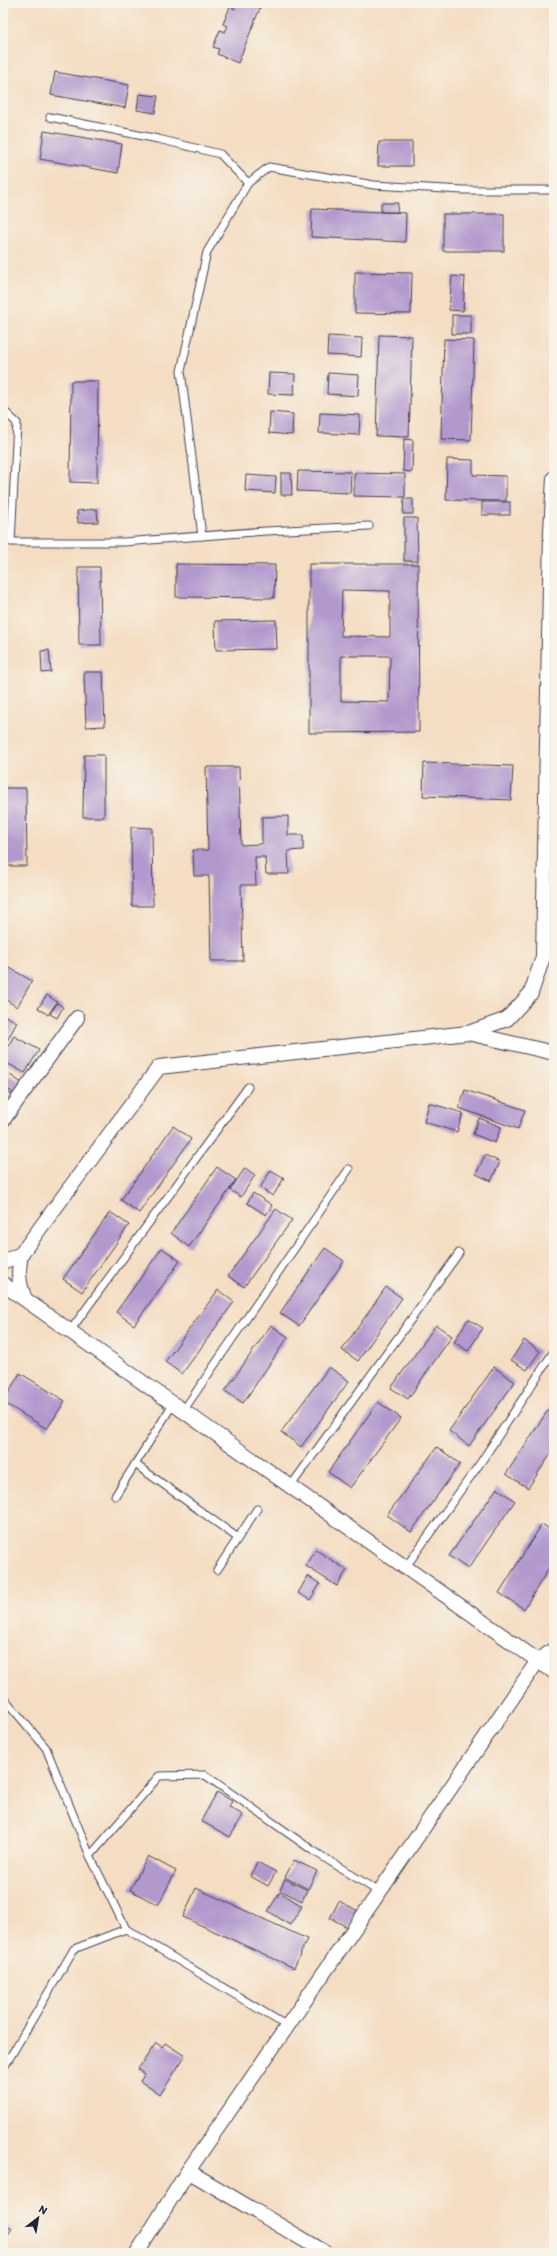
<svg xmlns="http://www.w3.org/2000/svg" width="557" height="2256" viewBox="0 0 557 2256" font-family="Itim,sans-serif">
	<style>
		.building { fill: #b198cd; fill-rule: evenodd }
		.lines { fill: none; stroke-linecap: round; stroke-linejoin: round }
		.service-casing { stroke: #423e4f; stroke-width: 9 }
		.minor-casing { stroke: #423e4f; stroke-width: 16 }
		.service { stroke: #fff; stroke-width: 7 }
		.minor { stroke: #fff; stroke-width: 14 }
	</style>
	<rect width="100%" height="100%" fill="#f7f3e8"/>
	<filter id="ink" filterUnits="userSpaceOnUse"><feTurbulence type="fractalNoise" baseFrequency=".025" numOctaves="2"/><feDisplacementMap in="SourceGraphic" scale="8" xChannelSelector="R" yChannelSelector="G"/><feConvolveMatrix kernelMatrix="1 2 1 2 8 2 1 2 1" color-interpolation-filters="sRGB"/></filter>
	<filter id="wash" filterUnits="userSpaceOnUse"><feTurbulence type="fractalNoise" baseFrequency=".012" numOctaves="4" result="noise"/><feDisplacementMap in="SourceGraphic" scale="16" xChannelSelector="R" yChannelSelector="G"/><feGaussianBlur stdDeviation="0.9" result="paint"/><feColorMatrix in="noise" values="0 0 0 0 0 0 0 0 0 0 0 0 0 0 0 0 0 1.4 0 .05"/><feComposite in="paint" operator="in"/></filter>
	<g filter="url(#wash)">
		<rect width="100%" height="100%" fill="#f4ddc2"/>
		<g id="blocks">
			<g class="building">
				<path d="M237,3H262L238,63L217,54L219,49L213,47L220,30L225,32L228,26L223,24L230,7L235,9Z"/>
				<path d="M55,72L129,85L125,108L51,95Z"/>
				<path d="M139,94L158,96L155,113L137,110Z"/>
				<path d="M44,131L122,144L118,173L40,159Z"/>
				<path d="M379,142H412V166H378Z"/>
				<path d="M381,203H398L397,212H381Z"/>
				<path d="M312,209L406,213L405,242L311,237Z"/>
				<rect x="443" y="214" width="61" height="37"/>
				<path d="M355,272L412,273L411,314L355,313Z"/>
				<path d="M452,276L465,277L463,311L449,310Z"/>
				<rect x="452" y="315" width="19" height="19"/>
				<path d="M379,335L412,336L409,437L376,436Z"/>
				<path d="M328,336L362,338L361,357L327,355Z"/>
				<path d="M444,339L474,340L471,440L441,439Z"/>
				<path d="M269,373L295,374L294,395L268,394Z"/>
				<path d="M328,373L359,375L358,396L327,394Z"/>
				<path d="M71,381H98L97,483L70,482Z"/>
				<path d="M270,412L293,414L292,435L269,433Z"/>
				<path d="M320,413L360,415L359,435L319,433Z"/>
				<path d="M404,439L413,440L412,472L403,471Z"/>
				<path d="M447,459L473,460V475L506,476V501L446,500Z"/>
				<path d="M298,471L351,472L350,493L297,491Z"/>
				<path d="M281,473H291L292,495H281Z"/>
				<path d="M354,473L405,474V497L354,496Z"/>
				<path d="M246,475L276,477L275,493L245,491Z"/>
				<path d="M404,499H413V514H403Z"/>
				<rect x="482" y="502" width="28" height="13"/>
				<path d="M97,509L98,522L78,523L77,511Z"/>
				<path d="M404,518H417L418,561H404Z"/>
				<path d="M176,564L275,565L274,598L176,597Z"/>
				<path d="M309,564H418L419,732L309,733ZM342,590L390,591V637L341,636ZM341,656H390L389,702L341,701Z"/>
				<path d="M78,567H100L101,645H79Z"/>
				<path d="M276,620L277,649L216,650L215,621Z"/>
				<path d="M49,650L51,672L42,673L41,651Z"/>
				<path d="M84,672H103L105,726L86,727Z"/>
				<path d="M84,755H104V817H83Z"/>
				<path d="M424,763L513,766L511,800L423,796Z"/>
				<path d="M206,767H239L241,845L262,844V817L288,816V835H303V850L288,851L289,874H266L265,857H255L256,885H241L243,961H211L209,876H194L193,850H208Z"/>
				<path d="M3,788H26L27,866H3Z"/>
				<path d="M131,827L152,828L153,906H132Z"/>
				<path d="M3,964L32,981L17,1007L3,998Z"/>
				<path d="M47,995L57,1002L48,1015L38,1008Z"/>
				<path d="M57,1003L63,1007L57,1018L50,1014Z"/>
				<path d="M5,1016L17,1022L7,1041L3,1039V1021Z"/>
				<path d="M14,1036L39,1050L25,1073L3,1061V1055Z"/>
				<path d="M9,1074L23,1084L16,1095L3,1086Z"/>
				<path d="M3,1089L12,1095L3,1109Z"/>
				<path d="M465,1090L525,1110L518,1129L459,1108Z"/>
				<path d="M429,1103L463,1113L457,1132L424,1122Z"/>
				<path d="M479,1118L501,1127L495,1143L473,1134Z"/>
				<path d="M173,1126L191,1139L139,1213L121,1200Z"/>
				<path d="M485,1155L500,1162L491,1181L476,1174Z"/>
				<path d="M217,1167L236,1180L189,1247L171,1233Z"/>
				<path d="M245,1168L255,1175L241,1197L230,1190Z"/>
				<path d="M271,1170L284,1178L273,1196L260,1188Z"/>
				<path d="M253,1193L272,1205L266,1215L247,1203Z"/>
				<path d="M276,1209L292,1220L244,1287L228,1276Z"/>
				<path d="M110,1212L129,1225L82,1292L63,1279Z"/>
				<path d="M162,1248L180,1261L134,1325L116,1312Z"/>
				<path d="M325,1248L344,1261L299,1326L280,1313Z"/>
				<path d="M386,1287L402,1298L358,1361L342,1350Z"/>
				<path d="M218,1290L234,1302L182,1374L165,1362Z"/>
				<path d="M468,1319L483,1328L468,1351L454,1342Z"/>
				<path d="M271,1325L288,1337L243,1403L225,1391Z"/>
				<path d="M436,1325L452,1336L408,1399L391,1388Z"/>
				<path d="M524,1340L540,1351L527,1370L511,1360Z"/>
				<path d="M329,1367L349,1381L301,1447L281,1432Z"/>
				<path d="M494,1367L515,1382L469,1446L449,1431Z"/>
				<path d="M20,1373L65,1401L47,1429L3,1402Z"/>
				<path d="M378,1402L401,1418L350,1488L328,1472Z"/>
				<path d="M550,1407L554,1409V1449L528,1488L506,1474Z"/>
				<path d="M437,1447L460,1464L411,1532L387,1515Z"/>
				<path d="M497,1488L515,1501L468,1569L449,1556Z"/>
				<path d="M542,1524L554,1532V1560L524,1609L499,1593Z"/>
				<path d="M316,1550L347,1570L337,1586L306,1566Z"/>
				<path d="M308,1576L320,1584L310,1600L298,1593Z"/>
				<path d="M217,1792L232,1801L229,1807L243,1815L230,1837L201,1821Z"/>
				<path d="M148,1856L176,1871L158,1905L130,1890Z"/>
				<path d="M294,1860L317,1871L308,1889L285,1877Z"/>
				<path d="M257,1862L276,1872L268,1886L250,1876Z"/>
				<path d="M285,1879L307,1890L302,1901L280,1890Z"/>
				<path d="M196,1888L307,1939L294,1968L183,1917Z"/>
				<path d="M280,1892L302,1906L290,1925L268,1911Z"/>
				<path d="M339,1901L358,1911L349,1928L330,1918Z"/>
				<path d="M156,2043L162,2047L165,2043L185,2056L160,2095L140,2081L145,2074L138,2069Z"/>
				<path d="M3,2223L12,2228L3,2243Z"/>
			</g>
		</g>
	</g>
	<g filter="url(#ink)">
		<use href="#blocks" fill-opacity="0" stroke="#423e4f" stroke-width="1"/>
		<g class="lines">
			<defs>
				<g id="service">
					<path d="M50,117L158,139L220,154L248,183L269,167L374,185L463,190H554"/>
					<path d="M3,410L17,423L11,542H124L266,531L369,526"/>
					<path d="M202,536L181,371L207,252L248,183"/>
					<path d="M70,1331L248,1087"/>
					<path d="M183,1411L349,1169"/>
					<path d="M135,1464L238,1538"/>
					<path d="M290,1487L459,1253"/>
					<path d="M115,1496L173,1404"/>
					<path d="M405,1568L481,1462L554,1351"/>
					<path d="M217,1570L257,1509"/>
					<path d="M3,1697L46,1748L90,1856L126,1929L287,2026"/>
					<path d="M90,1856L159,1776L205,1775L312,1850L379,1892"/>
					<path d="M3,2069L74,1949L126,1929"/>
				</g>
				<g id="minor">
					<path d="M468,1033L554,1053"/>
					<path d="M3,1120L77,1018"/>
					<path d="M21,1254C18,1271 18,1282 25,1299"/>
					<path d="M3,1262L21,1254L159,1067L468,1033L507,1019L531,993L543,957L551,531L554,478"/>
					<path d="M3,1284L554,1672"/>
					<path d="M188,2171L326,2253"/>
					<path d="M137,2253L188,2171L537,1662L554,1649"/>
				</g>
			</defs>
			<use href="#service" class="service-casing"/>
			<use href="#minor" class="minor-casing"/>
			<use href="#service" class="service"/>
			<use href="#minor" class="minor"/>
		</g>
	</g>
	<rect width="557" height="2256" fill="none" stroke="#f7f3e8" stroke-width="16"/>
	<g transform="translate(38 2218) rotate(31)" stroke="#f7f3e8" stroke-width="3" paint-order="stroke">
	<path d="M0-3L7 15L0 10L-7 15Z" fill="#22223b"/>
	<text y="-6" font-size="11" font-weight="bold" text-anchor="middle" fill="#22223b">N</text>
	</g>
</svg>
